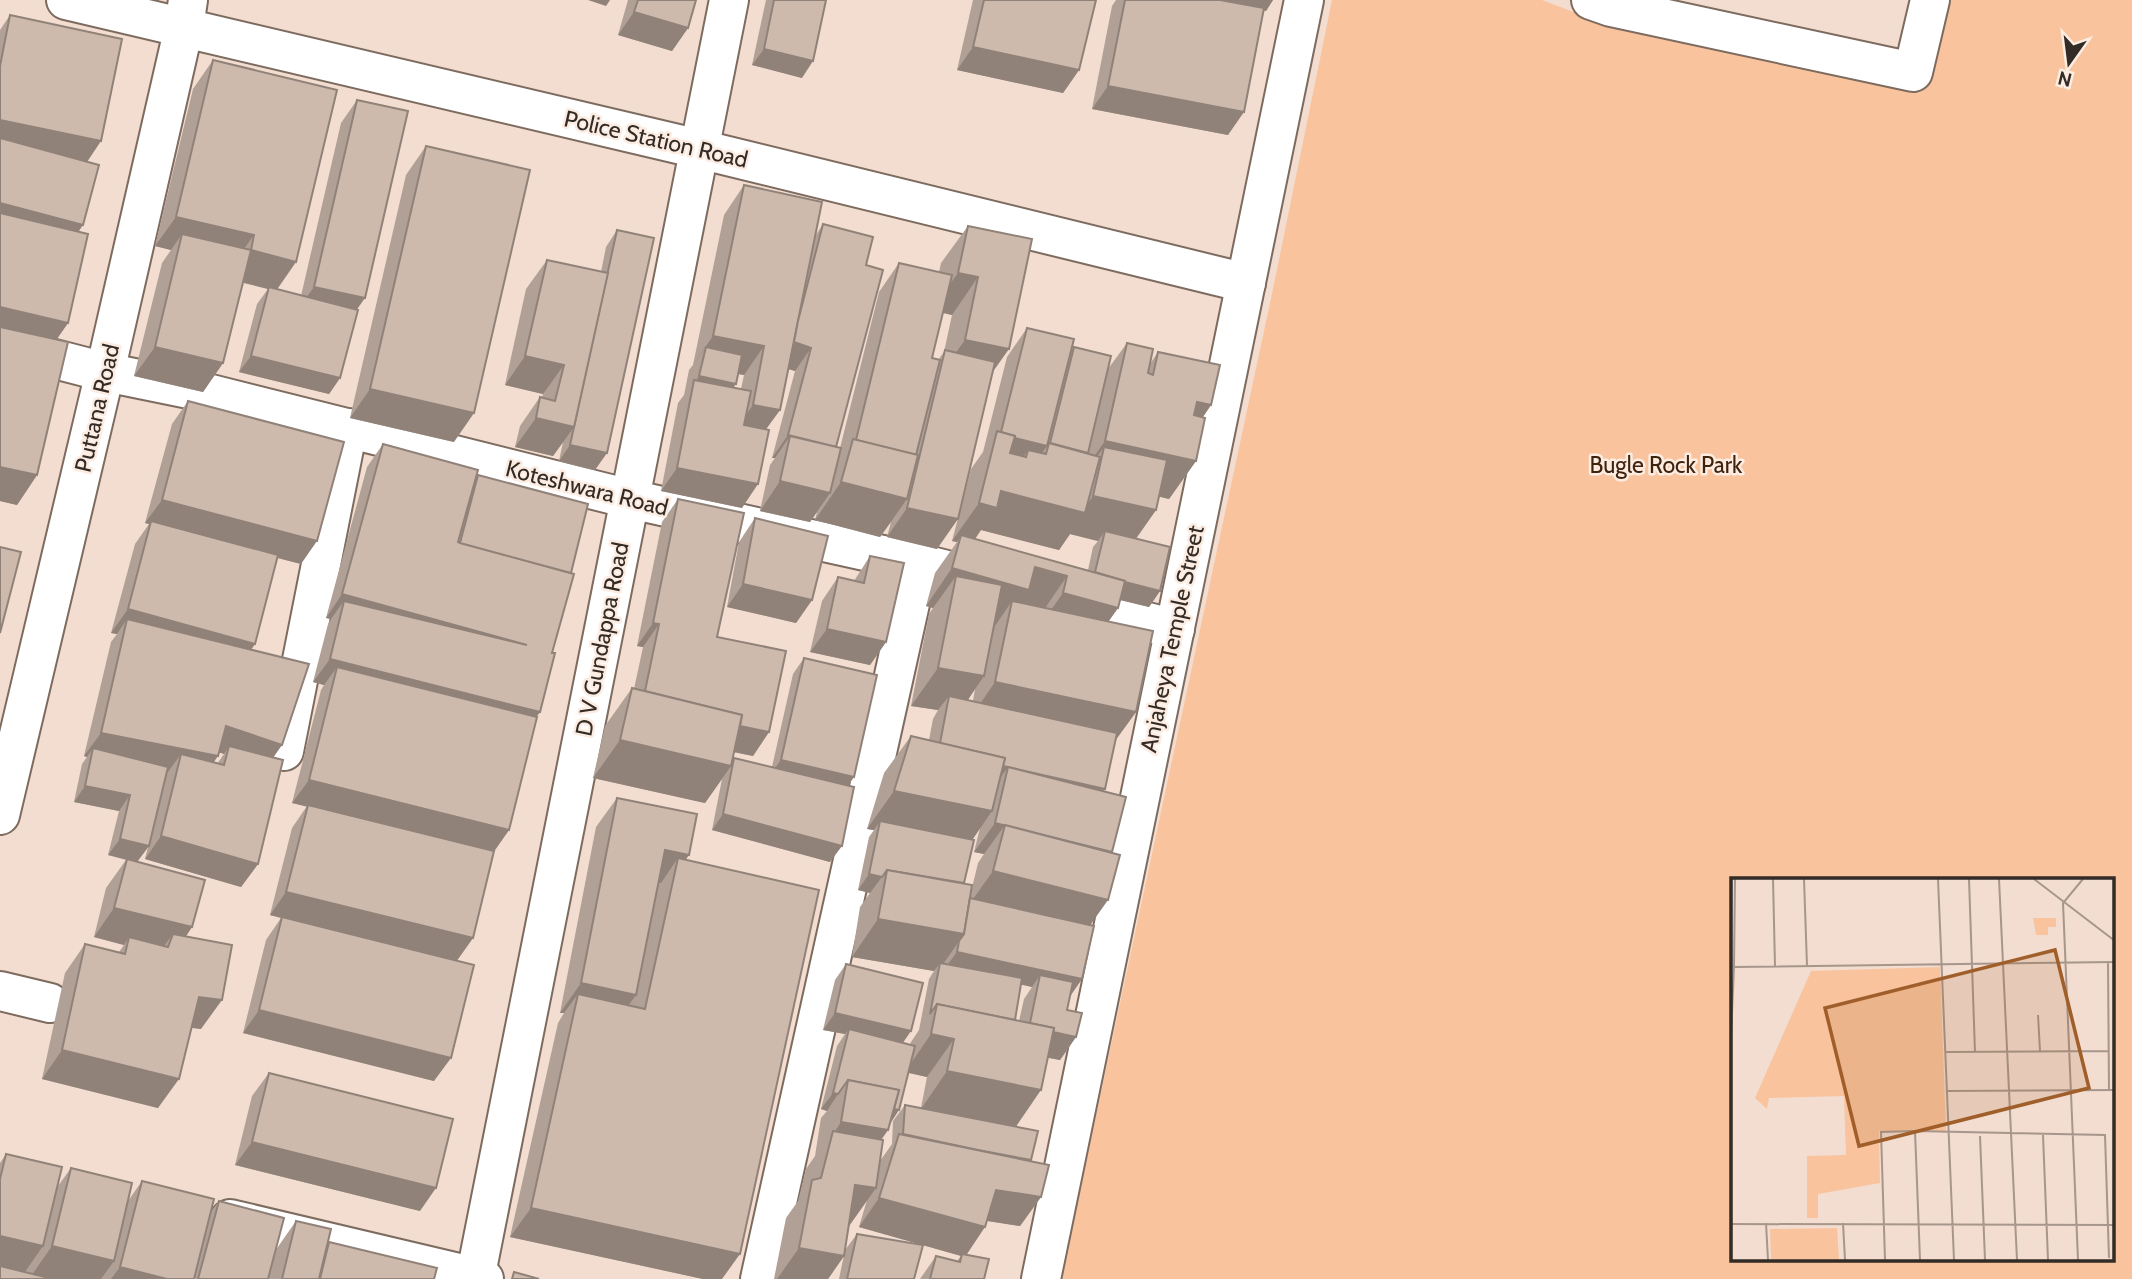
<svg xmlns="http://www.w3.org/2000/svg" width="2132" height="1279" viewBox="0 0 2132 1279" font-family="Cabin,sans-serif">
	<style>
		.green { fill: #f9c39d; fill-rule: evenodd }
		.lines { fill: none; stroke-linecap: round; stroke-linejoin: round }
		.minor-casing { stroke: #7d6b5f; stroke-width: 42 }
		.minor { stroke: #fff; stroke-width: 38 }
		.wall { fill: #b1a095; fill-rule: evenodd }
		.shaded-wall { fill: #908279 }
		.building { fill: #cebaad; stroke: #908279; stroke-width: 2 }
		.labels { text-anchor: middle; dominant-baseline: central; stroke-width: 5; stroke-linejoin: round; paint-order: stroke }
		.street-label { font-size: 23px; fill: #332b26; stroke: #fcece1 }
		.park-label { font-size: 23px; fill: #40230d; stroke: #fcece1 }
		.inset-road { fill: none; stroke: #a6968c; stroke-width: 2 }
		.view { fill: #a05e2a; fill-opacity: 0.15; stroke: #a05e2a; stroke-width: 3.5 }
		.inset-edge { fill: none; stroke: #332b26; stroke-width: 3.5 }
	</style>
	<rect width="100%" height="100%" fill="#f2ddd0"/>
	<path class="green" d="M1332,0H1542L1608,25L1926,87L1946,0H2132V1279H1061L1273,289ZM1733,880H2113V1260H1733Z"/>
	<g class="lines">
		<defs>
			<g id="minor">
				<path d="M66,0L699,149L1246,283"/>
				<path d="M1591,0L1611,7L1913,72L1930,0"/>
				<path d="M0,345L105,372L203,392L630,499L919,563L990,581"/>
				<path d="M1065,601L1175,629"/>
				<path d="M284,751L348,428"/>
				<path d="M0,815L105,372L184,27L188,0"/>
				<path d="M0,991L50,1003"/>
				<path d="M230,1219L484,1279"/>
				<path d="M475,1279L729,0"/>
				<path d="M760,1279L919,563"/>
				<path d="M1041,1279L1304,0"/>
			</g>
		</defs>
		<use href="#minor" class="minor-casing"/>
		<use href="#minor" class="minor"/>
	</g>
	<g class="wall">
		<path d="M628,0H696L688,28L672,51L618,35Z"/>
		<path d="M766,0H826L802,78L752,65Z"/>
		<path d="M973,0H1096L1079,70L1063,93L957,70Z"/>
		<path d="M1116,0H1273L1266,11L1263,10L1228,135L1092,109L1112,6Z"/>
		<path d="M10,15L87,162L68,323L56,340L37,475L17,505L0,501V30Z"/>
		<path d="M213,60L277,289L301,296L341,123L357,100V310L340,378L329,394L239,372L257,304L268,289L243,283L223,363L203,392L134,376L162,263L171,250L155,246L193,89Z"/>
		<path d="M426,146L454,442L350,418L406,175Z"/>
		<path d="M744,185L816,235L823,224L866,265L836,447L840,448L879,292L899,263L939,272L941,263L968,226L1032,239L937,549L887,537L891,522L880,537L815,520L817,512L810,522L760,511L770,465L775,458H772L795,371L788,369L780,410L766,429L742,508L661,491L678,403L684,395L689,370L693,365L724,215ZM943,313L952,315L944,352L938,360L932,358ZM738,374L744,375L741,389L733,388Z"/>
		<path d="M617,230L595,470L559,461L563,442L553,456L515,447L520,426L540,397L542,398L543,394L505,385L526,289L547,260L601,272L606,247Z"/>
		<path d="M1027,328L1070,351L1074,347L1108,369L1127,343L1150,364L1158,352L1211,405L1203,417L1196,461L1169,499L1159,496L1156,510L1136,539L1160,591L1149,607L1120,600L1118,608L1108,622L1136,712L1115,741L1105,789L1104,791L1091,925L1082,979L1070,995L1067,1010L1076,1037L1060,1060L1048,1058L1016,1127L1030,1161L1041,1197L1020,1226L987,1221L966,1255L984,1279L957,1261L961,1256L859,1227L867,1200L849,1226L844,1256L828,1279H774L786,1218L798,1201L806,1169L815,1156L821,1118L827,1111L821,1109L837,1046L845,1034L823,1030L835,980L846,964L903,1043L910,1045L911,1042L919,1030L929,979L934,971L852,957L860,907L870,893L858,890L869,837L874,830L867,829L884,773L911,736L929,740L933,719L938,710L911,706L929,614L933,608L926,606L935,573L957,542L952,541L971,469L983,452L1007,357ZM981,530L1059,550L1070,534L1098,541L1093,547L1088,570L975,539ZM975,689L973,701L968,700ZM980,828L974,852L984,854L978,863L972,888L964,883L972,840ZM1021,984L1032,987L1024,999L1019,1021L1015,1020ZM909,1073L927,1077L921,1108L905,1105L893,1121L892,1144L880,1161L881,1140L888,1130Z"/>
		<path d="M188,401L301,564L277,558L255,644L251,650L273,757L258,864L241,887L145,859L148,847L137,862L192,927L186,936L201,1029L192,1028L158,1108L42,1079L65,973L85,944L119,952L124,945L94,937L106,888L126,860L108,855L119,811L74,802L82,764L87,757L84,756L111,642L117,634L111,633L135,544L149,524L145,523L172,424ZM219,752L224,754L217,764L213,763Z"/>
		<path d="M383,444L475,479L478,475L571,573L509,830L494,851L473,938L457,960L434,1081L243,1033L266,940L281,918L270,915L292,828L307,806L292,803L321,690L324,685L313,682L328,624L331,619L326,618L367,467Z"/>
		<path d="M678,499L717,637L769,732L753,756L734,752L732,761L734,758L772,767L793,674L804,658L854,777L848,785L830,862L712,830L722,779L705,803L593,778L605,726L632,688L634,689L643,647L637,646L662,522Z"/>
		<path d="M755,518L812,600L796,623L727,607L739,542Z"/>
		<path d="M870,556L886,642L870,665L810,652L822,601L838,577L854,581Z"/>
		<path d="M617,798L685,860L722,1279H703L510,1237L558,1023L564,1013H560L596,827Z"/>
		<path d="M269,1073L420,1211L235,1165L252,1096Z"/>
		<path d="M6,1154L58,1186L71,1168L128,1201L142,1181L210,1213L219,1201L275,1251L296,1221L327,1245L329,1242L434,1279H0V1163Z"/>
		<path d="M857,1234L914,1279H839L845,1250Z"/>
		<path d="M936,1256L930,1279H920Z"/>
	</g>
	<g class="shaded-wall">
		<path d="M588,0H610L606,6Z"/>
		<path d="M1209,0H1273L1266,11Z"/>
		<path d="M634,12L688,28L672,51L618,35Z"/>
		<path d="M973,47L1079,70L1063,93L957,70Z"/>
		<path d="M764,49L813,61L802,78L752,65Z"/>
		<path d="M1108,86L1244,112L1228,135L1092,109Z"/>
		<path d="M0,120L101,141L85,165L0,147Z"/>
		<path d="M0,203L83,225L72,241L0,222Z"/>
		<path d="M176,217L254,235L233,264L182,234L171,250L155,246Z"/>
		<path d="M251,250L296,262L276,291L230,279Z"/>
		<path d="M958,273L978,277L952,315L931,310Z"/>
		<path d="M314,287L365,298L348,322L297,310Z"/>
		<path d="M0,307L68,323L52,346L0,334Z"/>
		<path d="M713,336L764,346L744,375L701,367L706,347L693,365Z"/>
		<path d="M965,340L1009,349L982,387L938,377Z"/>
		<path d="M793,342L811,348L795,371L776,365Z"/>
		<path d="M155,347L223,363L203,392L134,376Z"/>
		<path d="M251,356L340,378L329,394L239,372Z"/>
		<path d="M525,356L564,365L543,394L505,385Z"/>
		<path d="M699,376L736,384L720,407L694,384Z"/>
		<path d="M370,389L474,413L454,442L350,418Z"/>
		<path d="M1197,402L1211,405L1185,443Z"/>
		<path d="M753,405L780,410L759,439L732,434Z"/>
		<path d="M536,418L574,427L553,456L515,447Z"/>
		<path d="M788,435L836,447L790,436L775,458H772Z"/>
		<path d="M1000,435L1047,446L1026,476L1028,450L1013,472Z"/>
		<path d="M1105,441L1196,461L1169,499L1096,482L1104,447L1081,479L1079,478Z"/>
		<path d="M570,445L607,453L595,470L559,461Z"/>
		<path d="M0,467L37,475L17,505L0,501Z"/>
		<path d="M677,468L758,484L742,508L661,491Z"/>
		<path d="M780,481L830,493L810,522L760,511Z"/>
		<path d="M841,482L907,499L880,537L815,520Z"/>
		<path d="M1001,491L1082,512L1093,496L1156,510L1129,548L1105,531L1098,541L1070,534L1059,550L981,530L970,546L961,535L957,542L952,541L979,503Z"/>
		<path d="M162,500L317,541L301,564L150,524L151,521L149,524L145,523Z"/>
		<path d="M907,508L958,519L937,549L887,537Z"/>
		<path d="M1035,567L1067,576L1041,614L1012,601L995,626L949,613L956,576L933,608L926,606L952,568Z"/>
		<path d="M1094,575L1160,591L1149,607L1083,591Z"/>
		<path d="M743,584L812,600L796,623L727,607Z"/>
		<path d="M1063,593L1118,608L1091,646L1036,631Z"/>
		<path d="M342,594L527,645L344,601L331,619L326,618Z"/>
		<path d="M128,609L255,644L238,667L127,619L117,634L111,633Z"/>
		<path d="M653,623L659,624L643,647L637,646Z"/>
		<path d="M827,629L886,642L870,665L810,652Z"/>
		<path d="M330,659L540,712L524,735L337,667L324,685L313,682Z"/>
		<path d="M938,668L984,676L958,714L949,696L938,710L911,706Z"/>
		<path d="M995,682L1136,712L1109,749L969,720Z"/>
		<path d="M642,706L769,732L753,756L626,730Z"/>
		<path d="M226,726L282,745L266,768L229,746L224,754L209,749Z"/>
		<path d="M101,733L218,756L202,779L181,754L168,772L91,758L93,748L87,757L84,756Z"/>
		<path d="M620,740L731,766L705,803L593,778Z"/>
		<path d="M939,751L1008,767L992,790Z"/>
		<path d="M781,760L854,777L842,793L769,776Z"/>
		<path d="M1008,767L1105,789L1089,813Z"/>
		<path d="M309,780L509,830L493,853L292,803Z"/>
		<path d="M85,786L130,795L119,811L74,802Z"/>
		<path d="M894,791L992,811L966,849L880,821L874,830L867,829Z"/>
		<path d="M723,814L842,846L830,862L712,830Z"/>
		<path d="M995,823L1112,852L1005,825L984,854L974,852Z"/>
		<path d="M161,836L258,864L241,887L145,859Z"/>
		<path d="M120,839L149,846L137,862L108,855Z"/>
		<path d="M665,850L689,855L674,876L678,858L661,883L644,879Z"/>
		<path d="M993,871L1108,900L1081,938L966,909Z"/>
		<path d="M869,874L882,877L870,893L858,890Z"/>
		<path d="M286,892L473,938L456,962L270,915Z"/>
		<path d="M114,908L192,927L172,957L168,947L173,934L159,953L129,937L124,945L94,937Z"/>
		<path d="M878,919L964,934L939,970L940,963L934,971L852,957Z"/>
		<path d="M957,952L1082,979L1071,995L1037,988L1040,975L1032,987L945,968Z"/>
		<path d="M581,983L636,995L615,1024L578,994L564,1013H560Z"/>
		<path d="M199,997L222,1000L201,1029L179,1026Z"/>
		<path d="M259,1010L451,1058L434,1081L243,1033Z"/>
		<path d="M835,1013L911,1031L900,1047L849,1029L845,1034L823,1030Z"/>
		<path d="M1029,1027L1076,1037L1060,1060L1013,1050Z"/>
		<path d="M931,1034L954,1039L927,1077L905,1072Z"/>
		<path d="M62,1050L179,1079L158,1108L42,1079Z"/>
		<path d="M947,1071L1041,1090L1015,1128L921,1109Z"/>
		<path d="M833,1093L838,1094L827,1111L821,1109Z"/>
		<path d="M845,1096L899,1110L888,1127Z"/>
		<path d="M841,1122L888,1130L861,1168L832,1136Z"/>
		<path d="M252,1142L436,1188L420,1211L235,1165Z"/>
		<path d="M855,1185L876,1188L849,1226Z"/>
		<path d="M996,1190L1041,1197L1020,1226L975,1219Z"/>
		<path d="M879,1198L985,1227L965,1257L859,1227Z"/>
		<path d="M531,1208L740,1254L722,1279H703L510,1237Z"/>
		<path d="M0,1236L43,1246L20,1279H0Z"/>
		<path d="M52,1246L114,1261L101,1279H29Z"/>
		<path d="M799,1248L844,1256L828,1279H777Z"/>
		<path d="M120,1267L167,1279H111Z"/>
	</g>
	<g class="building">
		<path d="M638,0H696L688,28L634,12Z"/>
		<path d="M774,0H826L813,61L764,49Z"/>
		<path d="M984,0H1096L1079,70L973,47Z"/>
		<path d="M1125,0H1220L1264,8L1244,112L1108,86Z"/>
		<path d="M10,15L122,39L101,141L0,120V66Z"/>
		<path d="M213,60L337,90L296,262L251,250L254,235L176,217Z"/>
		<path d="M357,100L408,111L365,298L314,287Z"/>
		<path d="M0,138L99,165L83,225L0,203Z"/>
		<path d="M426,146L530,170L474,413L370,389Z"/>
		<path d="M744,185L822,202L780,410L753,405L764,346L713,336Z"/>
		<path d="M0,213L88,234L68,323L0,307Z"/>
		<path d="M823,224L873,237L866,265L883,270L836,447L788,435L811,348L794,342L798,321Z"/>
		<path d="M968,226L1032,239L1009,349L965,340L978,277L958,273Z"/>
		<path d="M617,230L654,238L607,453L570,445Z"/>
		<path d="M182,234L251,250L223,363L155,347Z"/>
		<path d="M547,260L608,273L574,427L536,418L540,397L555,401L564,365L525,356Z"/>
		<path d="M899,263L952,275L932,358L940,360L916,455L856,440Z"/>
		<path d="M269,287L358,310L340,378L251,356Z"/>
		<path d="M0,327L68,342L37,475L0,467Z"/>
		<path d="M1027,328L1074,339L1047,446L1015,438V436L1001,432Z"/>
		<path d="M1127,343L1153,349L1148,373L1153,375L1158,352L1220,365L1211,405L1197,402L1194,415L1205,418L1196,461L1105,441Z"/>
		<path d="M706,347L742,355L736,384L699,376Z"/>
		<path d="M1074,347L1111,356L1088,453L1050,443Z"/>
		<path d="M945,350L995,362L958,519L907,508Z"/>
		<path d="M694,380L751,391L744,425L769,430L758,484L677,468Z"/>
		<path d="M188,401L344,442L317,541L162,500Z"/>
		<path d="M997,431L1015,436L1010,453L1026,457L1028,450L1046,454L1049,443L1100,457L1085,513L1001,491L997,508L979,503Z"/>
		<path d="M790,436L841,448L830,493L780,481Z"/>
		<path d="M853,439L918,455L907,499L841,482Z"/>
		<path d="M383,444L478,470L458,542L574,574L552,653H555L540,712L330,659L344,601L527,645L342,594Z"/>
		<path d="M1104,447L1167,460L1156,510L1093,496Z"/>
		<path d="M478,475L588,504L571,573L460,543Z"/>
		<path d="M678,499L744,513L717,637L786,651L769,732L740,726L742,715L645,691L659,624L653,623Z"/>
		<path d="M755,518L828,536L812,600L743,584Z"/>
		<path d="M151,521L278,555L255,644L128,609Z"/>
		<path d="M1105,531L1170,547L1160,591L1125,582V581L1095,572Z"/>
		<path d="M961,535L1125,581L1118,608L1063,593L1067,576L1035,567L1029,590L952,568Z"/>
		<path d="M0,547L21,552L0,633Z"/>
		<path d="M870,556L904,563L886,642L827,629L838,577L864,583Z"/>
		<path d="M956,576L1002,585L984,676L938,668Z"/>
		<path d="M1012,601L1153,631L1136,712L995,682Z"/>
		<path d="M127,619L309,664L282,745L226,726L218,756L101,733Z"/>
		<path d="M804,658L877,675L854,777L781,760Z"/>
		<path d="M337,667L537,717L509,830L309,780Z"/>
		<path d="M632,688L742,715L731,766L620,740Z"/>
		<path d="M949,696L1117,733L1105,789L1003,766L1005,758L940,743Z"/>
		<path d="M911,736L1005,758L992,811L894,791Z"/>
		<path d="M229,746L283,760L258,864L161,836L181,754L224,765Z"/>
		<path d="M93,748L168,767L149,846L120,839L130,795L85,786Z"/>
		<path d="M734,758L854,787L842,846L723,814Z"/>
		<path d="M1008,767L1126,797L1112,852L995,823Z"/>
		<path d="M617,798L697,814L689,855L665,850L636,995L581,983Z"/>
		<path d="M308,805L494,851L473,938L286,892Z"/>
		<path d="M880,821L974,840L964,883L887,870L882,877L869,874Z"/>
		<path d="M1005,825L1120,855L1108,900L993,871Z"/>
		<path d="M678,858L819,890L740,1254L531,1208L578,994L645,1009Z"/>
		<path d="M127,859L205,880L192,927L114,908Z"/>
		<path d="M887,870L972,885L964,934L878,919Z"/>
		<path d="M970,898L1094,926L1082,979L957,952L959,941L964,934Z"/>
		<path d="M282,917L474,965L451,1058L259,1010Z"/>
		<path d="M173,934L232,945L222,1000L199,997L179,1079L62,1050L85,944L125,954L129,937L168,947Z"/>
		<path d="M940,963L1022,978L1015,1020L937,1004L930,1014Z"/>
		<path d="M846,964L923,983L911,1031L835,1013Z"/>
		<path d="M1040,975L1073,982L1067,1010L1082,1013L1076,1037L1053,1032L1054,1028L1030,1023Z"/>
		<path d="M937,1004L1054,1028L1041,1090L947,1071L954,1039L931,1034Z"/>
		<path d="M849,1029L915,1046L899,1110L894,1109L899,1090L848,1080L838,1094L833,1093Z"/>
		<path d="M269,1073L453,1119L436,1188L252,1142Z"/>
		<path d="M848,1080L899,1090L888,1130L841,1122Z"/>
		<path d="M905,1105L1038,1131L1031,1160L978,1150L903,1134Z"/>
		<path d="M833,1131L883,1140L876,1188L855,1185L844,1256L799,1248L812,1180L821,1178Z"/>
		<path d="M899,1134L1049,1165L1041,1197L996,1190L985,1227L879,1198Z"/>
		<path d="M6,1154L62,1167L43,1246L0,1236V1179Z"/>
		<path d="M71,1168L132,1183L114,1261L52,1246Z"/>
		<path d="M142,1181L214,1199L194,1279H167L120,1267Z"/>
		<path d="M219,1201L284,1218L268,1279H198Z"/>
		<path d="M296,1221L331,1229L319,1279H282Z"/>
		<path d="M857,1234L923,1245L914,1279H847Z"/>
		<path d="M329,1242L437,1268L434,1279H320Z"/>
		<path d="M962,1254L989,1259L984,1279H930L936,1256L960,1262Z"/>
		<path d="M0,1266L53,1279H0Z"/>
		<path d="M514,1272L539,1279H512Z"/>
	</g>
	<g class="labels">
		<g class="street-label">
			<text transform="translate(656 139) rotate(13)">Police Station Road</text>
			<text transform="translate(97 408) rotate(-77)">Puttana Road</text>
			<text transform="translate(587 488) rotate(14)">Koteshwara Road</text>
			<text transform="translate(602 639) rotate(-79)">D V Gundappa Road</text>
			<text transform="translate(1172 639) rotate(-78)">Anjaheya Temple Street</text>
		</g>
		<g class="park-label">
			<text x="1666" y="465">Bugle Rock Park</text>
		</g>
	</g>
	<g transform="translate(1731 878)">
		<rect width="383" height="383" fill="#f2ddd0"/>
		<path d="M302,40H325V49H317V57H305ZM209,89L215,254L148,253L149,305L87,316V340H76V278L115,277L113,218L38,220L36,231L24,220L80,93ZM106,350L108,382H40L39,351Z" fill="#f9c39d"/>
		<path class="inset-road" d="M42,1L44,88M73,1L76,88M207,1L223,382M238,1L244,174M268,1L286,382M303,1L384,63M377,84L378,212M3,89L4,1M307,137L309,173M0,157L3,89L384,84M215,174L378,173M216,213L384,212M184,253L189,382M312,257L317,382M249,258L254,382M35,345L37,382M112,345L114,382M0,346L384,347M154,382L150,254L184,253L374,257L378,380M347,382L332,25L352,1"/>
		<path class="view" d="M324,72L358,210L128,268L94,130Z"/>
		<rect width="383" height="383" class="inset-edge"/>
	</g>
	<g transform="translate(2069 63) rotate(194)" stroke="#fcece1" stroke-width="5" paint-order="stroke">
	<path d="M0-5L12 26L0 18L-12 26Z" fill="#332b26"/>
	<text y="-10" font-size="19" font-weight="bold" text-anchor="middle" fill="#332b26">N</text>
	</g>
</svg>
